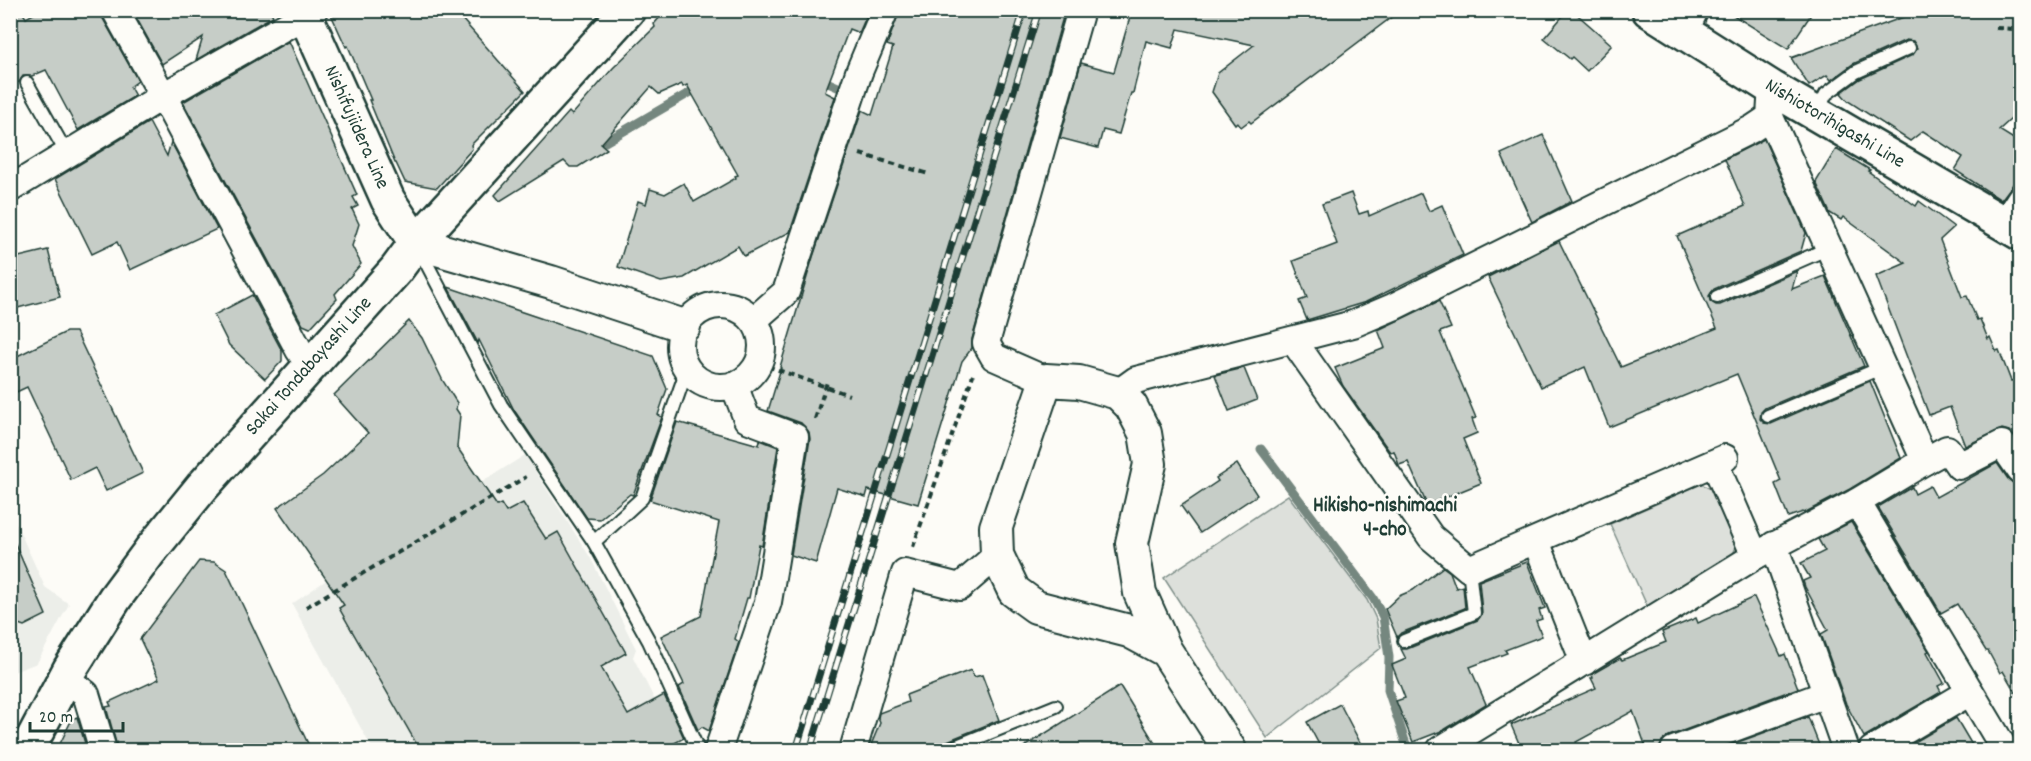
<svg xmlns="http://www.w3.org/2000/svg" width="2031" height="761" viewBox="0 0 2031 761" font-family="Dekko,sans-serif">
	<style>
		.built { fill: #eceee9 }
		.green { fill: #dde0db; stroke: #7e8e88; stroke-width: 1.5 }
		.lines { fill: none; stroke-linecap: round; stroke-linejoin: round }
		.stream { stroke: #75877f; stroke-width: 9 }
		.building { fill: #c6cdc7; stroke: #1f3d34; stroke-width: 1.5 }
		.service-casing { stroke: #1f3d34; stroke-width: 16 }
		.minor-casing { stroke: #1f3d34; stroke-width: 30 }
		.tertiary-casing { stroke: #1f3d34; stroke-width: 36 }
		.secondary-casing { stroke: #1f3d34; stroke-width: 38 }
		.primary-casing { stroke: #1f3d34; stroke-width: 38 }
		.path { stroke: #1f3d34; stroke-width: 4; stroke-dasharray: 6 4.5; stroke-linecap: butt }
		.service { stroke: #fdfcf7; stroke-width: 12 }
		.minor { stroke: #fdfcf7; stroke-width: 26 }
		.tertiary { stroke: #fdfcf7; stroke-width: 32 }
		.secondary { stroke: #fdfcf7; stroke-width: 33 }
		.primary { stroke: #fdfcf7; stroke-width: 33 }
		.rail-casing { stroke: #1f3d34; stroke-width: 7 }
		.rail { stroke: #fdfcf7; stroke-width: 4.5; stroke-dasharray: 14; stroke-linecap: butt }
		.labels { text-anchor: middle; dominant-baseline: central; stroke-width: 5; stroke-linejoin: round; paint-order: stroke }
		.street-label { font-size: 20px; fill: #1f3d34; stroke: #fdfcf7 }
		.neighbourhood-label { font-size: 21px; font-weight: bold; fill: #1f3d34; stroke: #fdfcf7 }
	</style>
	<rect width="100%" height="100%" fill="#fdfcf7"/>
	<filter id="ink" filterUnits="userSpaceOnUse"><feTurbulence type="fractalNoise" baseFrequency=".0167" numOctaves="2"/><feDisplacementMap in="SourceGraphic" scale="12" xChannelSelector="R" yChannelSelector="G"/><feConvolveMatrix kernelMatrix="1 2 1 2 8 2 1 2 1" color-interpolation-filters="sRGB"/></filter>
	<g filter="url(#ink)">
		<g class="built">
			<path d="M525,455L590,557L636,649L633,657L680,750H373L292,604L322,583Z"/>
			<path d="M10,510L45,587L69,604L37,663L11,673Z"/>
		</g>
		<g class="green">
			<path d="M1701,484L1711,489L1736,547L1731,559L1648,608L1610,524Z"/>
			<path d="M1288,495L1367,600L1376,619L1381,648L1267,738L1164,578Z"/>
		</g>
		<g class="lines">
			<g class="stream">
				<path d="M817,78L840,88"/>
				<path d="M605,142L701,86"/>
				<path d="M1261,449L1373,598L1383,617L1389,657L1388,690L1408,750"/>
			</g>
		</g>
		<g class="building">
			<path d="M10,10H21L26,18L41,10H100L102,17L138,81L130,87L135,96L78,130L46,70L32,76H23L19,82L10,86Z"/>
			<path d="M132,10H270L273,16L196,60L203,37L162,64Z"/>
			<path d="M329,10H454L525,91L471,145L472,149L437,188L405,182L396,163H395L369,100H371L348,46L346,47Z"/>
			<path d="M666,10H869L859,33L849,29L825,92L835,97L790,232L744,256L738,246L684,278L661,282L618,267L638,201L646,204L650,189L665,194L684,183L694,202L736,178L735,176L738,175L687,85L683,87L682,84L659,94L651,87L601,144L607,149L578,167H570L564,161L500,201L495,195L569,112L572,115L613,68L655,27L654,24Z"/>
			<path d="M900,10H1065L972,339V348L962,361L918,504L868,490L866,497L837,488L816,563L791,555L810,439L809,432L801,423L768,411L781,368L780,367L813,257L862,110L872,115L893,47L887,45Z"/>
			<path d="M1132,10H1401L1251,123L1249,121L1241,127L1237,122L1235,124L1212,92L1218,73L1254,45L1178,29L1172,48L1146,41L1133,93H1131L1119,134L1103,130L1098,148L1060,138L1081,63L1114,72Z"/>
			<path d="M1568,10H1572L1612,45L1587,71L1572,57L1570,59L1544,38Z"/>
			<path d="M1725,10H1814L1788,49Z"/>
			<path d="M1923,10H2018V36L2020,35V111L1999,130L2020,143V175L2001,200L1955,170L1963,157L1923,131L1910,141L1848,101L1841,93L1860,79L1913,55L1917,48L1913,41L1906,40L1853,64L1831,80L1827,75L1809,86L1791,58Z"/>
			<path d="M289,41L357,195L353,197L358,206L352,209L359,224L352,246L361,264L335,294L337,299L310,328L303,325L183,102Z"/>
			<path d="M149,122L167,156L171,142L217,229L130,270L117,242L92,254L55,179Z"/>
			<path d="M1543,135L1572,201L1532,222L1501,154Z"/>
			<path d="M1764,139L1806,233L1801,251L1714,289L1709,296L1710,301L1716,305H1720L1797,271L1792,289L1825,276L1864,366L1765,408L1761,412L1760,419L1764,423L1771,424L1870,381L1901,458L1850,489L1804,513L1803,512L1788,517L1775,484L1781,481L1737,374L1609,427L1585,367L1541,387L1488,277L1559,241L1621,367L1717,328L1677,236L1745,206L1725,159Z"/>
			<path d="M1836,149L1870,170L1868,171L1916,206L1919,201L1954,227L1940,240L1962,297L1967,296L1977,320L1980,319L1988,339L1990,337L1996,351L1999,350L2011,381L2020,378V444L2009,431L2002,429L1965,446L1950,407L1929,415L1876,276L1906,263L1843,217L1841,220L1830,213L1816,182Z"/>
			<path d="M1351,193L1359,214L1368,211L1369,216L1421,193L1429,211L1442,205L1463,255L1366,302L1307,320L1299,301L1307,298L1293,261L1337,244L1322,204Z"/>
			<path d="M48,250L60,297L10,310V259Z"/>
			<path d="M448,287L653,356L667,389L658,415L662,417L633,495L630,494L600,519L587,518L514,410L479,340L478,343Z"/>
			<path d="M252,295L282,351V361L265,379L229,345L214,315Z"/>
			<path d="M1439,301L1451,328L1440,332L1476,418L1472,419L1477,433L1463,439L1481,483L1427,505L1408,462L1399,465L1394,451L1390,452L1343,386L1335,368L1385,348L1378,330Z"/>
			<path d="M409,321L422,338L443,381L457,403L456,409L460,415L457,447L497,506L501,504L506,512L523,503L546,539L558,532L626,653L601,667L628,715L664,695L684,738L662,750H420L339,608L344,605L277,508L323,475L368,433L334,395Z"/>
			<path d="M66,332H76L143,473L106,491L95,468L71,480L27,387L10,395L11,359Z"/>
			<path d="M1244,368L1257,400L1229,411L1215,375Z"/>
			<path d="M677,422L759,445L760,440L778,447L762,546L759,545L749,598H747L735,639L739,642L709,731L702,727L698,730L679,687L684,684L661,636L701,616L719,522L650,500Z"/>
			<path d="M1997,463L2008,479L2013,483L2020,485V700L2003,671L2000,673L1988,651H1986L1957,604L1941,613L1878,507L1912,487L1915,494L1930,486L1936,497Z"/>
			<path d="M1237,464L1257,495L1200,533L1181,506L1218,481L1216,478Z"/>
			<path d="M1851,522L1929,651L1927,652L1944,683L1938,686L1941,692L1864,737L1846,704L1821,634L1828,630L1805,587L1803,581L1810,578L1801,563L1825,551L1818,539Z"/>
			<path d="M10,532L46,615L24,626L10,621Z"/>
			<path d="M199,561L214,562L226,570L311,750H118L106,707L111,706L109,702L159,679L140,639Z"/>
			<path d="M1527,562L1545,608L1539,610L1542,619L1536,621L1542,636L1505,650L1507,653L1470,667L1486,704L1444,730L1413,742L1396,701L1405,698L1392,665L1406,659L1401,649H1407L1478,620L1482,612L1479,581Z"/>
			<path d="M1443,567L1450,572L1456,588L1463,586L1465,608L1401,633L1397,637L1385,609L1399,596L1413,590Z"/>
			<path d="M1754,597L1781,656L1785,654L1798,688L1669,736L1662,741L1659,750H1647L1633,711L1576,742L1580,750H1522L1511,725L1596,688L1591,678H1593L1592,674L1620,658L1622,660L1666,642L1662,632L1696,618L1698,623Z"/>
			<path d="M971,670L974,677L982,675L999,720L925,750H869L880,723L878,718L879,713L908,702L906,695Z"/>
			<path d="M1120,686L1159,750H1019Z"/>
			<path d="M1340,704L1364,750H1322L1307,722Z"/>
			<path d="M77,717L87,750H57L72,719Z"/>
			<path d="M1808,717L1821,750H1716Z"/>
			<path d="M1956,718L1975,750H1901Z"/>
		</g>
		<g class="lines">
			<defs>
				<g id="service">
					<path d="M27,83L67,154"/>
					<path d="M1817,112L1826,94L1856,72L1909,48"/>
					<path d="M419,249L501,405L594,542L649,641L698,750"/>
					<path d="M1717,297L1829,248"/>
					<path d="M1768,416L1883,367"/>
					<path d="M594,542L642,498L687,369"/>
					<path d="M1404,641L1474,613L1469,569"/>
					<path d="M947,750L1056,706"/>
				</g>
				<g id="minor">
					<path d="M115,10L163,96L299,350L309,365"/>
					<path d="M1684,33L1695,10"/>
					<path d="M10,189L163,96L314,10"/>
					<path d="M2004,224L2020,199"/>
					<circle cx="721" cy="346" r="41"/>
					<path d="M754,320L786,292L859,72L885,10"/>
					<path d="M1293,340L1431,537L1469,569L1725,458"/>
					<path d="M1046,380L994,357L986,343L1081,10"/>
					<path d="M1118,393L1136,380L1353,324L1393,307L1752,129L1770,117L1771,101"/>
					<path d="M1925,461L1947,449L1959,466L2002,444L2020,470"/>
					<path d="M1715,464L1755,556"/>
					<path d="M1857,502L2005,750"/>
					<path d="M1536,541L1584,662"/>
					<path d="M1774,545L1846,750"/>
					<path d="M65,678L86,694L103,750"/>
					<path d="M718,750L768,602L795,437L747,419L734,385"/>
					<path d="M853,750L905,573L960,587L997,555"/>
					<path d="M1440,750L1755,556L1857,502L1925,461L1770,117"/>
					<path d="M1674,750L1826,694"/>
					<path d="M1872,750L1970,692"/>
				</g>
				<g id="tertiary">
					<path d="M416,243L551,282L684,326"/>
					<path d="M1166,651L1129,631L1036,607L1014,591L997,555L996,527L1046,380L1079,382L1118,393L1131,406L1145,433L1150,464L1132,543L1140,593L1166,651L1230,750"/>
				</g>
				<g id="secondary">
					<path id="s1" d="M303,10L388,200L416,243"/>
					<path id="s2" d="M1649,10L1772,88L2020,233"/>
				</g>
				<g id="primary">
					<path id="s3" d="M27,750L70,669L115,598L150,551L202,487L396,270L416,243L628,10"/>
				</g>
			</defs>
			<use href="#service" class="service-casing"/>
			<use href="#minor" class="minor-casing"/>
			<use href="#tertiary" class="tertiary-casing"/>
			<use href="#secondary" class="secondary-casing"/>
			<use href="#primary" class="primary-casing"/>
			<g class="path">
				<path d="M1996,28L2013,29L2020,25"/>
				<path d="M860,154L929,174"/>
				<path d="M758,363L849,395"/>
				<path d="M815,419L827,382"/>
				<path d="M913,547L973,375"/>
				<path d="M306,607L526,477"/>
			</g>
			<use href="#service" class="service"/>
			<use href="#minor" class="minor"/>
			<use href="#tertiary" class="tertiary"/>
			<use href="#secondary" class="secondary"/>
			<use href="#primary" class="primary"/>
			<defs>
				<g id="rail">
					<path d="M796,750L1024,10"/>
					<path d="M810,750L1039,10"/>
				</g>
			</defs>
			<use href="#rail" class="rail-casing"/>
			<use href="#rail" class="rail"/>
		</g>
	</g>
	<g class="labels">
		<g class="street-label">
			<text stroke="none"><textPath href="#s2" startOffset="218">Nishiotorihigashi Line</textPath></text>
			<text stroke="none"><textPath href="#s1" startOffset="129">Nishifujiidera Line</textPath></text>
			<text stroke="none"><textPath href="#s3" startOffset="478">Sakai Tondabayashi Line</textPath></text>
		</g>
		<g class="neighbourhood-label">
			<text x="1385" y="507">Hikisho-nishimachi<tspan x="1385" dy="24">4-cho</tspan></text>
		</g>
	</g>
	<rect width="2031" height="761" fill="none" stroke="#fdfcf7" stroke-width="36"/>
	<rect x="18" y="18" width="1995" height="725" fill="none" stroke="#1f3d34" stroke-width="2" filter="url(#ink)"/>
	<path d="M30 722v9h93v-9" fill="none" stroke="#1f3d34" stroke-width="3"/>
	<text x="39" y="722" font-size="18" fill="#1f3d34" stroke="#fdfcf7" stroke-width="4.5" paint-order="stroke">20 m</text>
</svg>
